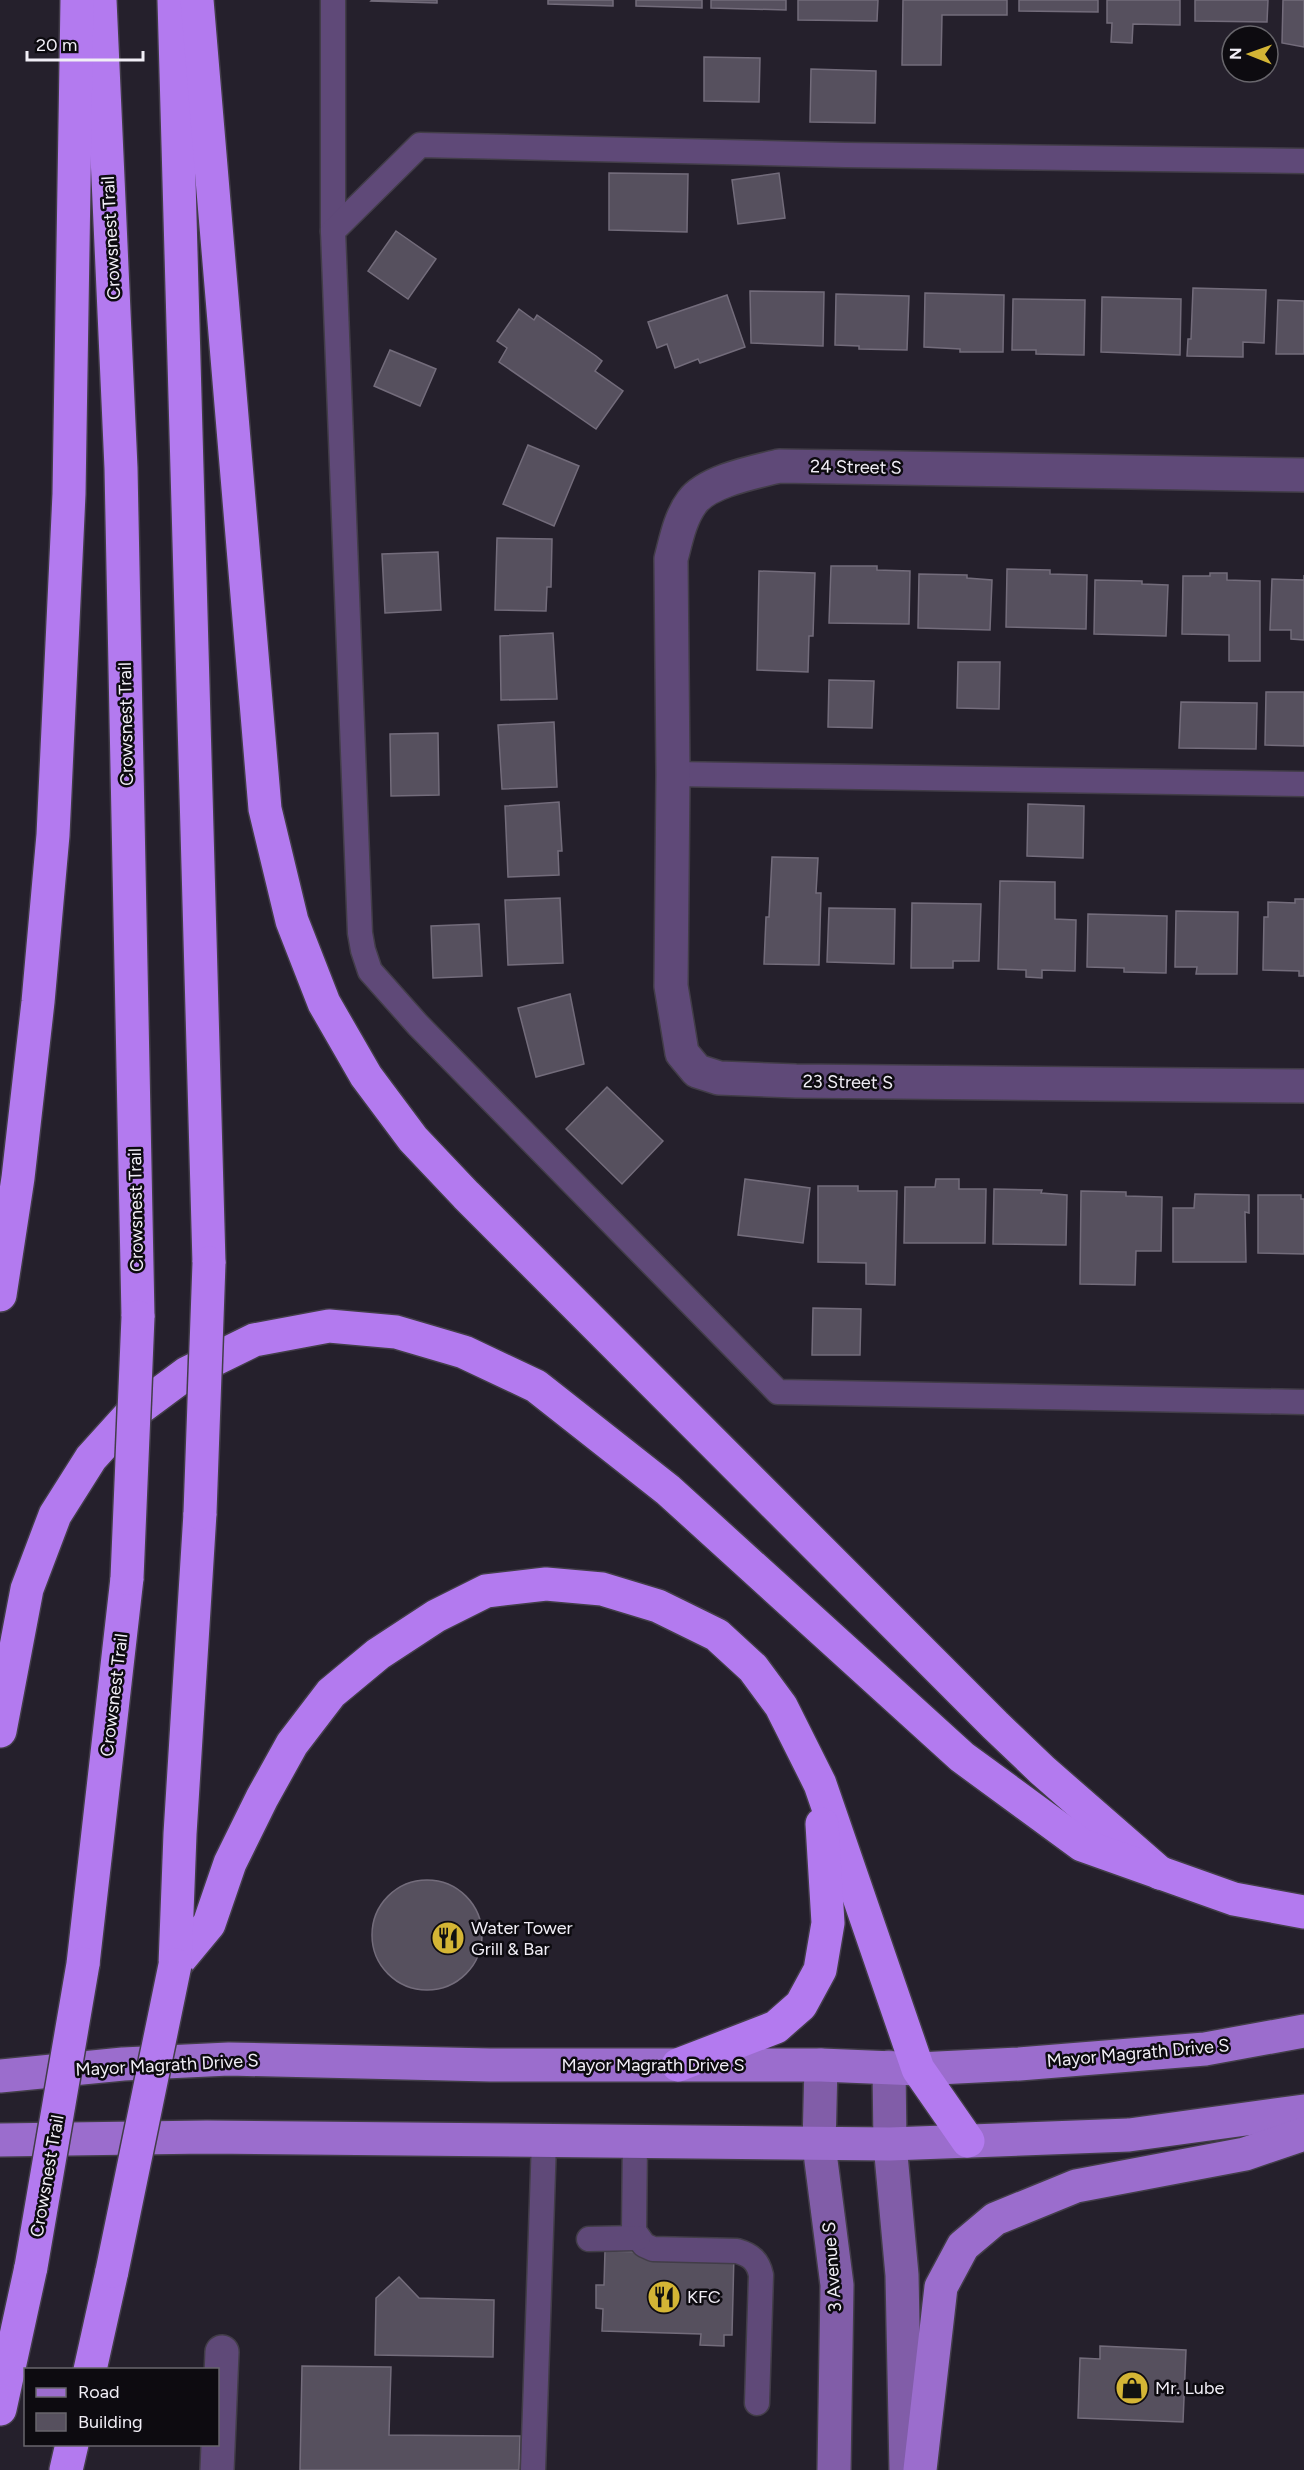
<svg xmlns="http://www.w3.org/2000/svg" width="1304" height="2470" viewBox="0 0 1304 2470" font-family="Figtree,sans-serif">
	<style>
		.building { fill: #56505e; stroke: #736c7b; stroke-width: 1.5 }
		.lines { fill: none; stroke-linecap: round; stroke-linejoin: round }
		.lane-casing { stroke: #423d48; stroke-width: 27 }
		.street-casing { stroke: #423d48; stroke-width: 36 }
		.secondary-casing { stroke: #423d48; stroke-width: 36 }
		.primary-casing { stroke: #423d48; stroke-width: 36 }
		.highway-casing { stroke: #423d48; stroke-width: 36 }
		.lane { stroke: #5f4978; stroke-width: 24 }
		.street { stroke: #5f4978; stroke-width: 33 }
		.secondary { stroke: #815da8; stroke-width: 33 }
		.primary { stroke: #9b6dcd; stroke-width: 33 }
		.highway { stroke: #b37aef; stroke-width: 33 }
		.highway-bridge-casing { stroke: #423d48; stroke-width: 36; stroke-linecap: butt }
		.highway-bridge { stroke: #b37aef; stroke-width: 33 }
		.labels { text-anchor: middle; dominant-baseline: central; stroke-width: 5; stroke-linejoin: round; paint-order: stroke }
		.street-label { font-size: 18px; fill: #f1eef6; stroke: #0d0b10 }
		.poi-label { font-size: 18px; fill: #f1eef6; stroke: #0d0b10; text-anchor: start }
	</style>
	<rect width="100%" height="100%" fill="#25202c"/>
	<g class="building">
		<path d="M372,0H437V3L371,1Z"/>
		<path d="M548,0H613V6L548,4Z"/>
		<path d="M636,0H702V8L636,6Z"/>
		<path d="M711,0H786V10L711,8Z"/>
		<path d="M798,0H878L877,21L798,20Z"/>
		<path d="M903,0H1007V15H942L941,65H902Z"/>
		<path d="M1019,0H1098V12L1019,11Z"/>
		<path d="M1107,0H1180V25L1133,24L1132,43L1111,42L1112,23H1107Z"/>
		<path d="M1195,0H1268L1267,22L1195,21Z"/>
		<path d="M1283,0H1304V47L1282,43Z"/>
		<path d="M704,57L760,58L759,102L704,101Z"/>
		<path d="M811,69L876,71L875,123L810,122Z"/>
		<path d="M609,173L688,174L687,232L609,230Z"/>
		<path d="M779,173L785,218L738,224L732,180Z"/>
		<path d="M396,231L436,259L408,299L368,271Z"/>
		<path d="M1193,288L1266,290L1264,343L1243,342V357L1187,356L1188,339H1191Z"/>
		<path d="M750,291L824,292L823,346L751,343Z"/>
		<path d="M925,293L1004,295L1003,352H960V349L924,347Z"/>
		<path d="M836,294L909,296L907,350L859,349V346L835,345Z"/>
		<path d="M727,295L745,347L700,363L698,359L675,368L667,344L657,348L648,322Z"/>
		<path d="M1102,297L1181,299L1180,355L1101,352Z"/>
		<path d="M1013,299L1085,300L1084,355L1036,354V350H1012Z"/>
		<path d="M1278,300L1304,301V354H1276Z"/>
		<path d="M519,309L534,320L537,315L596,356L602,361L595,371L623,391L596,429L499,362L507,348L497,341Z"/>
		<path d="M390,350L436,369L420,406L374,386Z"/>
		<path d="M528,445L579,466L554,526L503,504Z"/>
		<path d="M497,538L552,539L551,587H547L546,611L495,610Z"/>
		<path d="M438,552L441,610L385,613L382,554Z"/>
		<path d="M831,566H877V570L910,571L909,624L829,623Z"/>
		<path d="M1007,569L1050,570V574L1087,575L1086,629L1006,627Z"/>
		<path d="M759,571L815,573L813,636H809L808,672L757,670Z"/>
		<path d="M1210,573H1227V580L1260,581V661H1229V635L1182,634L1183,576H1210Z"/>
		<path d="M919,574L967,575V578L992,580L990,630L918,628Z"/>
		<path d="M1304,575V640L1291,639V630H1270L1272,579L1304,580Z"/>
		<path d="M1095,580L1142,581V584L1168,585L1166,636L1094,634Z"/>
		<path d="M553,633L557,699L501,700L500,636Z"/>
		<path d="M958,662H1000L999,709L957,708Z"/>
		<path d="M829,680L874,681L872,728L828,727Z"/>
		<path d="M1266,692H1304V746L1265,745Z"/>
		<path d="M1181,702L1257,703L1256,749L1179,748Z"/>
		<path d="M554,722L557,787L502,789L498,725Z"/>
		<path d="M438,733L439,795L391,796L390,734Z"/>
		<path d="M559,802L562,851H558L559,875L508,877L505,806Z"/>
		<path d="M1028,804L1084,806L1083,858L1027,856Z"/>
		<path d="M772,857L818,858L816,893H821L819,965L764,964L766,917H769Z"/>
		<path d="M1000,881L1055,882V919L1076,920L1075,971L1042,970V978L1026,977V970L998,969Z"/>
		<path d="M560,898L563,963L508,965L505,900Z"/>
		<path d="M1295,899H1304V976H1299V971L1263,970L1264,917H1268V902L1295,903Z"/>
		<path d="M912,903L981,904L979,961H953V968H911Z"/>
		<path d="M829,908L895,909L894,964L827,962Z"/>
		<path d="M1176,911L1238,912L1237,974H1196L1197,967H1175Z"/>
		<path d="M1088,914L1167,916L1166,973L1124,972V968L1087,967Z"/>
		<path d="M479,924L482,976L433,978L431,926Z"/>
		<path d="M570,994L584,1064L536,1077L518,1008Z"/>
		<path d="M607,1087L663,1141L622,1184L566,1129Z"/>
		<path d="M745,1179L810,1188L803,1243L738,1235Z"/>
		<path d="M936,1179H959V1189H986L985,1243H904L905,1187H935Z"/>
		<path d="M818,1186H858V1191H897L895,1285L866,1284V1263L818,1262Z"/>
		<path d="M994,1189L1042,1190L1041,1193L1067,1195L1066,1245L993,1244Z"/>
		<path d="M1081,1191L1126,1192V1196L1162,1197L1161,1251H1136L1135,1285L1080,1284Z"/>
		<path d="M1195,1194L1249,1195V1213L1245,1212L1246,1262H1173V1208H1194Z"/>
		<path d="M1258,1195H1301V1199H1304V1254L1258,1253Z"/>
		<path d="M813,1308L861,1309L860,1355H812Z"/>
		<circle cx="427" cy="1935" r="55"/>
		<path d="M605,2251L734,2254L732,2335H724V2346L700,2345L701,2334L602,2331L603,2309L596,2308V2285H604Z"/>
		<path d="M399,2277L419,2298L494,2300L493,2357L375,2355L376,2298Z"/>
		<path d="M1100,2346L1186,2350L1183,2422L1078,2418L1080,2358L1100,2359Z"/>
		<path d="M302,2366L391,2367L389,2435L520,2436L519,2470H300Z"/>
	</g>
	<g class="lines">
		<defs>
			<g id="lane">
				<path d="M333,0V231"/>
				<path d="M1304,161L845,155L420,145L333,231L360,933L363,950L370,971L418,1025L778,1392L1304,1402"/>
				<path d="M673,774L1304,784"/>
				<path d="M635,2141L634,2231L644,2245L653,2249L737,2251C751,2255 758,2261 761,2275L757,2403"/>
				<path d="M589,2239L638,2238"/>
				<path d="M533,2470L544,2141"/>
			</g>
			<g id="street">
				<path d="M1304,475L779,466C755,472 707,481 692,502C680,518 676,540 671,559L673,774L671,986L682,1053L697,1071L719,1078L796,1081L1304,1086"/>
				<path d="M217,2470L222,2352"/>
			</g>
			<g id="secondary">
				<path d="M821,2065L819,2145L837,2285L834,2470"/>
				<path d="M889,2067L890,2144L902,2275L906,2470"/>
			</g>
			<g id="primary">
				<path d="M0,2076L123,2064L229,2059L490,2065H821L918,2069L1019,2064L1205,2049L1304,2031"/>
				<path d="M0,2140L207,2137L890,2144L1129,2135L1304,2111"/>
				<path d="M920,2470L941,2287L963,2246L995,2219L1076,2186L1245,2154L1304,2134"/>
			</g>
			<g id="highway">
				<path d="M100,0L121,468L138,1317"/>
				<path d="M174,0L209,1263"/>
				<path d="M197,0L265,809L292,921L324,1003L366,1076L413,1139L466,1195L995,1725L1042,1770L1160,1873"/>
				<path d="M0,1295L18,1178L38,1002L53,835L69,494L77,0"/>
				<path d="M0,1731L27,1589L55,1515L91,1458L129,1416L187,1373L254,1340L329,1326L396,1332L464,1352L536,1386L668,1490L962,1757L1082,1845L1234,1899L1304,1912"/>
				<path d="M83,1964L127,1578"/>
				<path d="M175,1965L209,1924L230,1863L262,1798L292,1744L331,1693L378,1654L436,1616L486,1591L546,1584L602,1589L658,1606L717,1635L753,1668L781,1706L820,1784L918,2069L968,2141"/>
				<path d="M175,1965L180,1834L200,1513"/>
				<path d="M678,2065L776,2027L801,2005L820,1970L828,1923L822,1824"/>
				<path d="M90,2370L112,2271"/>
				<path d="M0,2409L31,2267"/>
				<path d="M66,2470L72,2444"/>
			</g>
		</defs>
		<use href="#lane" class="lane-casing"/>
		<use href="#street" class="street-casing"/>
		<use href="#secondary" class="secondary-casing"/>
		<use href="#primary" class="primary-casing"/>
		<use href="#highway" class="highway-casing"/>
		<use href="#lane" class="lane"/>
		<use href="#street" class="street"/>
		<use href="#secondary" class="secondary"/>
		<use href="#primary" class="primary"/>
		<use href="#highway" class="highway"/>
		<defs>
			<g id="highway-bridge">
				<path d="M200,1513L209,1263"/>
				<path d="M127,1578L138,1317"/>
				<path d="M31,2267L83,1964"/>
				<path d="M112,2271L175,1965"/>
			</g>
		</defs>
		<use href="#highway-bridge" class="highway-bridge-casing"/>
		<use href="#highway-bridge" class="highway-bridge"/>
	</g>
	<defs>
		<symbol id="restaurant-disc" viewBox="-11 -11 22 22"><circle r="9.5" fill="#d4b535" stroke="#0d0b10"/><path d="M-5-6h1v4h1v-4h1v4h1v-4h1v5L-1.5 .5V6h-2V.5L-5-1ZM5-6V6H3V1.5H1.5Q1.5-4 5-6Z" fill="#111"/></symbol>
		<symbol id="shop-disc" viewBox="-11 -11 22 22"><circle r="9.5" fill="#d4b535" stroke="#0d0b10"/><path d="M-5-2.5h2.3a2.7 3.5 0 0 1 5.4 0H5L5.5 6h-11ZM-1.5-2.5h3a1.5 2.3 0 0 0-3 0Z" fill="#111"/></symbol>
	</defs>
	<g fill-rule="evenodd">
		<use href="#restaurant-disc" x="429" y="1919" width="38" height="38"/>
		<use href="#restaurant-disc" x="645" y="2278" width="38" height="38"/>
		<use href="#shop-disc" x="1113" y="2369" width="38" height="38"/>
	</g>
	<g class="labels">
		<g class="street-label">
			<text transform="translate(111 238) rotate(-93)">Crowsnest Trail</text>
			<text transform="translate(856 467) rotate(1)">24 Street S</text>
			<text transform="translate(126 724) rotate(-91)">Crowsnest Trail</text>
			<text transform="translate(848 1082) rotate(1)">23 Street S</text>
			<text transform="translate(136 1210) rotate(-91)">Crowsnest Trail</text>
			<text transform="translate(114 1695) rotate(-83)">Crowsnest Trail</text>
			<text transform="translate(1138 2053) rotate(-5)">Mayor Magrath Drive S</text>
			<text transform="translate(167 2065) rotate(-3)">Mayor Magrath Drive S</text>
			<text x="653" y="2065">Mayor Magrath Drive S</text>
			<text transform="translate(47 2176) rotate(-80)">Crowsnest Trail</text>
			<text transform="translate(832 2267) rotate(-94)">3 Avenue S</text>
		</g>
		<g class="poi-label">
			<text x="471" y="1928">Water Tower<tspan x="471" dy="21">Grill &amp; Bar</tspan></text>
			<text x="687" y="2297">KFC</text>
			<text x="1155" y="2388">Mr. Lube</text>
		</g>
	</g>
	<rect x="24" y="2368" width="195" height="78" fill="#0d0b10" stroke="#68666c" stroke-width="1.5"/>
	<rect x="36" y="2388" width="30" height="9" fill="#9b6dcd" stroke="#68666c" stroke-width="1.5"/>
	<text x="78" y="2398" font-size="18" fill="#f1eef6">Road</text>
	<rect x="36" y="2413" width="30" height="18" fill="#56505e" stroke="#68666c" stroke-width="1.5"/>
	<text x="78" y="2428" font-size="18" fill="#f1eef6">Building</text>
	<g transform="translate(1250 54) rotate(271)"><circle r="28" fill="#0d0b10" stroke="#68666c" stroke-width="1.5"/>
	<path d="M0-4.5L10 22L0 15L-10 22Z" fill="#d4b535"/>
	<text y="-9" font-size="16" font-weight="bold" text-anchor="middle" fill="#f1eef6">N</text>
	</g>
	<path d="M27 51v9h116v-9" fill="none" stroke="#f1eef6" stroke-width="3"/>
	<text x="36" y="51" font-size="18" fill="#f1eef6" stroke="#0d0b10" stroke-width="4.5" paint-order="stroke">20 m</text>
</svg>
